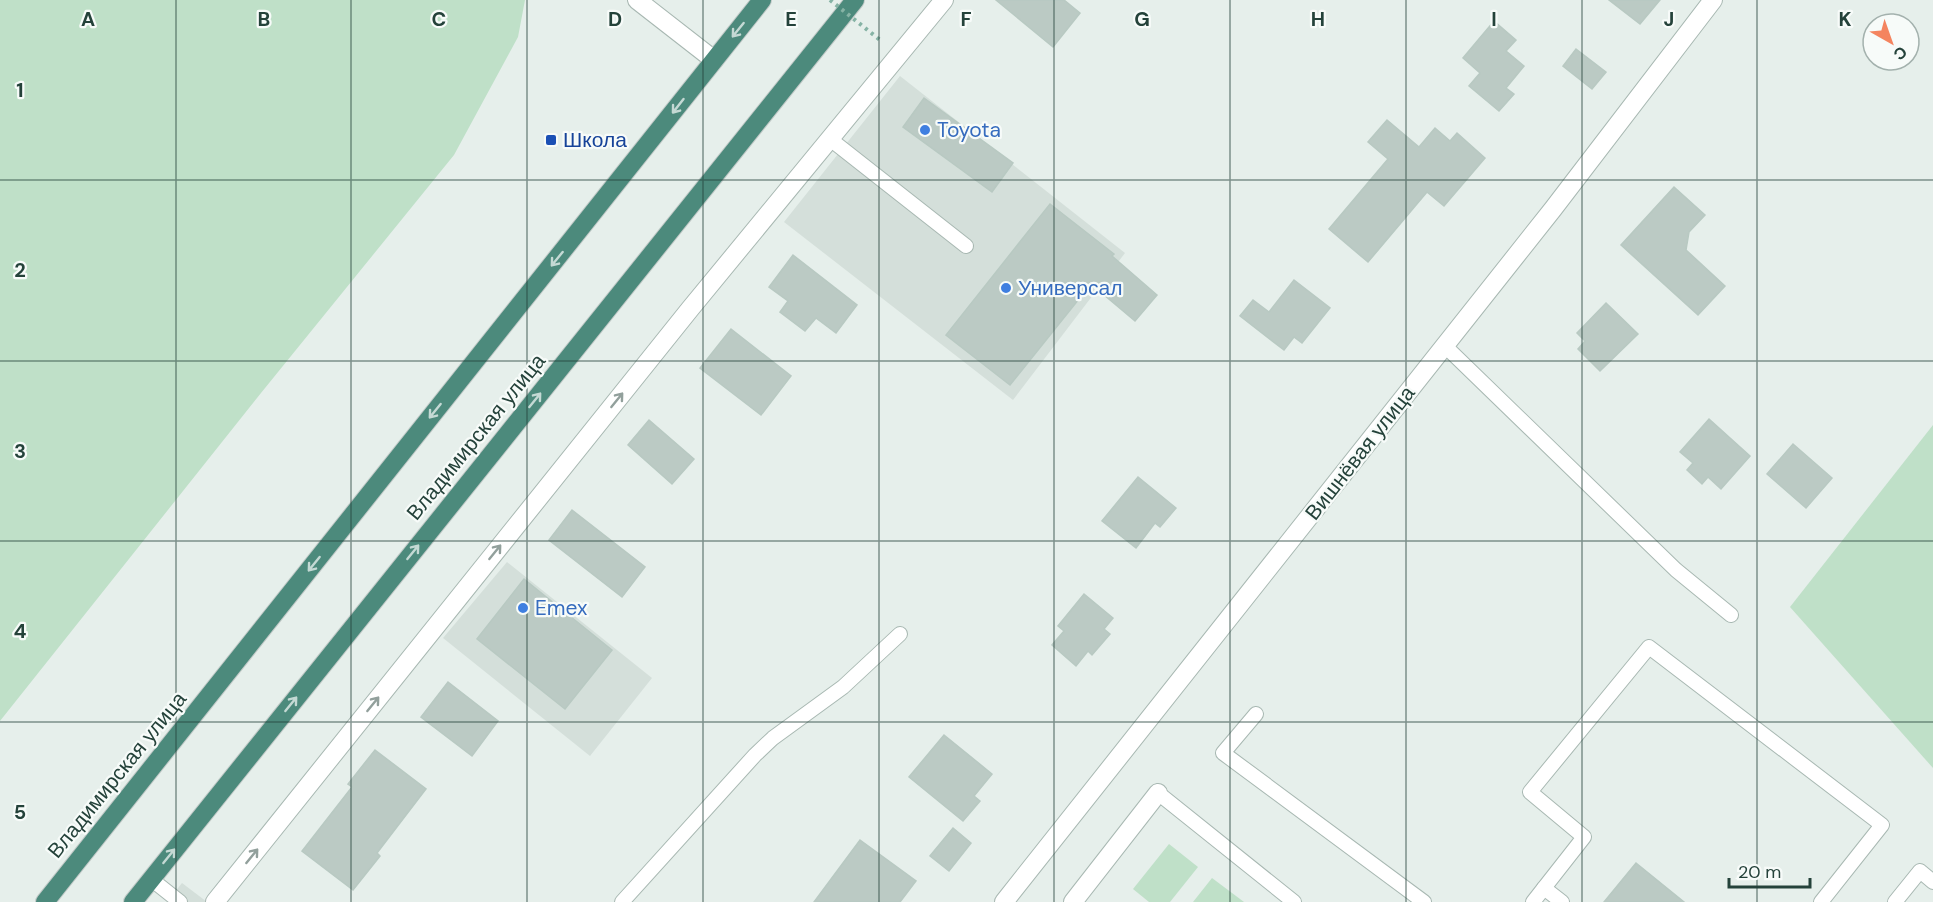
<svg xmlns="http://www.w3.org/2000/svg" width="1933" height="902" viewBox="0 0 1933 902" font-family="'DM Sans',sans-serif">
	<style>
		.built { fill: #d4dfda }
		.green { fill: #bfe0c8 }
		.building { fill: #bbcac4; stroke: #b8c9c2; stroke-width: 1.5 }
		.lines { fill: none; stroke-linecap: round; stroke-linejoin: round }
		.service-casing { stroke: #a8b8b2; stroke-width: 16 }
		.minor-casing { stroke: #a8b8b2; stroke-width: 20 }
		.tertiary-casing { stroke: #a8b8b2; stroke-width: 20 }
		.trunk-casing { stroke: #c2cac8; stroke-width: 20 }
		.service { stroke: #fff; stroke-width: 14 }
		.minor { stroke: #fff; stroke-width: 18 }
		.tertiary { stroke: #fff; stroke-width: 18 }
		.trunk { stroke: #4c8a7c; stroke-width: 18 }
		.path-bridge { stroke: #86b3a5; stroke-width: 4; stroke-dasharray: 3 4.5; stroke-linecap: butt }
		.oneway { stroke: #c4d9d4 }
		.oneway2 { stroke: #92a09c }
		.grid { fill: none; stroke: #24423a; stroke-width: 1.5; stroke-opacity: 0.55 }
		.shop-dot { fill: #3f7fe0; stroke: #f7fbf9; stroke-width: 2 }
		.transit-dot { fill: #1a4fb4; stroke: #f7fbf9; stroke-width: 2 }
		.labels { text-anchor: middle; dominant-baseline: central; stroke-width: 4.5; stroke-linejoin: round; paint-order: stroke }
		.shop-label { font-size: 21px; fill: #366cbe; stroke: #f7fbf9; text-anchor: start }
		.transit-label { font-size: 21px; fill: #164399; stroke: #f7fbf9; text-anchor: start }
		.street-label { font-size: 21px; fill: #24423a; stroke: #f7fbf9 }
		.grid-label { font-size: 20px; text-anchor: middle; font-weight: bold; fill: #24423a; stroke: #f7fbf9; stroke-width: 4.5; stroke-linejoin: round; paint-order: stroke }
	</style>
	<rect width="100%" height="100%" fill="#e6efeb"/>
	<g class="built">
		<path d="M900,76L1125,253L1013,400L784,222Z"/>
		<path d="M507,562L652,678L590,756L443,638Z"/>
		<path d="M182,883L207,902H167Z"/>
	</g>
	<g class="green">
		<path d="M0,0H525L518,37L454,155L261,393L0,721Z"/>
		<path d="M1933,425V768L1790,607Z"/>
		<path d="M1169,844L1198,867L1170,902H1149L1133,889Z"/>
		<path d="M1212,878L1244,902H1193Z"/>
	</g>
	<g class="building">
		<path d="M996,0H1064L1080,13L1053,47Z"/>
		<path d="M1609,0H1660L1640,24Z"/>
		<path d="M1494,21L1516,40L1506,51L1524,66L1506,88L1514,94L1499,111L1469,86L1480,73L1463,58Z"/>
		<path d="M1576,49L1606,72L1592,89L1563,66Z"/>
		<path d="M924,98L1013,163L992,192L903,127Z"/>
		<path d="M1387,120L1419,147L1435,128L1450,141L1457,133L1485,158L1444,206L1427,192L1368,262L1329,229L1388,159L1368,142Z"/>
		<path d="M1674,187L1705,215L1689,232L1686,250L1725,286L1698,315L1621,245Z"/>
		<path d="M1050,204L1114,254L1112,256L1157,295L1135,321L1091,284L1010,385L946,335Z"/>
		<path d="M793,255L857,305L836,333L816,318L805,331L780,312L788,301L769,287Z"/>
		<path d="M1294,280L1330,308L1302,343L1294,337L1284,350L1240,316L1253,300L1269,312Z"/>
		<path d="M1606,303L1638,334L1600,371L1578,349L1585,341L1577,333Z"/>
		<path d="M731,329L791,376L761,415L700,368Z"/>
		<path d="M1709,419L1750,456L1721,489L1708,477L1702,484L1687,470L1693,463L1680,452Z"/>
		<path d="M649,420L694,459L672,484L628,445Z"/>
		<path d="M1793,444L1832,478L1806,508L1767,474Z"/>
		<path d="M1138,477L1176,508L1160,527L1155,523L1136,548L1102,521Z"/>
		<path d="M572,510L645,567L622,597L549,540Z"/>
		<path d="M524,579L612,650L565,709L477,639Z"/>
		<path d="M1084,594L1113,618L1104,629L1110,634L1092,655L1088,651L1076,666L1052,645L1064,631L1058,626Z"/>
		<path d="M448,682L498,721L472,756L421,717Z"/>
		<path d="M944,735L992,774L974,796L980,801L963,821L909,777Z"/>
		<path d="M375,750L426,789L377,853L380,856L353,890L302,851L352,787L348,784Z"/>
		<path d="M953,828L971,843L949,871L930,856Z"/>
		<path d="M860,840L916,881L900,902H814Z"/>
		<path d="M1636,863L1684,902H1604Z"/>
	</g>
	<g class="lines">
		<defs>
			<g id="service">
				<path d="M830,139L966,246"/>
				<path d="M1445,346L1676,570L1731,615"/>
				<path d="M1256,714L1223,753L1424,902"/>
				<path d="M1158,793L1294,902"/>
				<path d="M151,879L180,902"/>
				<path d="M1544,888L1562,902"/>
				<path d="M622,902L755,755L773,738L843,687L900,634"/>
				<path d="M1533,902L1584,837L1530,792L1649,647L1882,825L1821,902"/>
				<path d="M1895,902L1920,871L1933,882"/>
			</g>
			<g id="minor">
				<path d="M215,902L690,309L944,0"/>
				<path d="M1004,902L1553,209L1713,0"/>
				<path d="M1073,902L1158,793"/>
			</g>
			<path id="tertiary" d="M637,0L714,60"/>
			<g id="trunk">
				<path d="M45,902L762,0"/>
				<path d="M133,902L855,0"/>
			</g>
		</defs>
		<use href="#service" class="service-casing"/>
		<use href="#minor" class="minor-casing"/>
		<use href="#tertiary" class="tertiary-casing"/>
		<use href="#trunk" class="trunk-casing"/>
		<use href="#service" class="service"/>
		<use href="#minor" class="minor"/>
		<use href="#tertiary" class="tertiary"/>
		<use href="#trunk" class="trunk"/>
		<path class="path-bridge" d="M830,0L880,40"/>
	</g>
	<defs><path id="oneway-shaft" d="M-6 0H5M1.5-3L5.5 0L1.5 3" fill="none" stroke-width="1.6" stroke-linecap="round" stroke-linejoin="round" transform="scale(1.5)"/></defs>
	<g class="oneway">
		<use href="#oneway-shaft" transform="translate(738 30) rotate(129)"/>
		<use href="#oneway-shaft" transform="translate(678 106) rotate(128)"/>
		<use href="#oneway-shaft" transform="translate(557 259) rotate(129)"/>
		<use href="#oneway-shaft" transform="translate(535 400) rotate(-51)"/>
		<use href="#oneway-shaft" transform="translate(435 411) rotate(129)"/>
		<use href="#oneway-shaft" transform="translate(413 552) rotate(-51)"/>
		<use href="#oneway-shaft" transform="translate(314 564) rotate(129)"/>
		<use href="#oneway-shaft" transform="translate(291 704) rotate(-51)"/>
		<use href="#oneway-shaft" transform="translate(169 856) rotate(-51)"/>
	</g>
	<g class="oneway2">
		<use href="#oneway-shaft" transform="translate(617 400) rotate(-51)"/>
		<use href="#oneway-shaft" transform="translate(495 552) rotate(-51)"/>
		<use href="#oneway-shaft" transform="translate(373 704) rotate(-51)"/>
		<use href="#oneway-shaft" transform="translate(252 856) rotate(-51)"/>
	</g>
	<path class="grid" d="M176,0V902M351,0V902M527,0V902M703,0V902M879,0V902M1054,0V902M1230,0V902M1406,0V902M1582,0V902M1757,0V902M0,180H1933M0,361H1933M0,541H1933M0,722H1933"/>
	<g class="shop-dot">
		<circle cx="925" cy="130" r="6"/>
		<circle cx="1006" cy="288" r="6"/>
		<circle cx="523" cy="608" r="6"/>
	</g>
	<rect class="transit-dot" x="545" y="134" width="12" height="12" rx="3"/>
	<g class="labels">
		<g class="shop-label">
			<text x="937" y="130">Toyota</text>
			<text x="1018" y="288">Универсал</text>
			<text x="535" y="608">Emex</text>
		</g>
		<g class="transit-label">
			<text x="563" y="140">Школа</text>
		</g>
		<g class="street-label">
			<text transform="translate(476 437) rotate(-51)">Владимирская улица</text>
			<text transform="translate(1360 453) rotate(-52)">Вишнёвая улица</text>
			<text transform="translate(117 775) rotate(-51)">Владимирская улица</text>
		</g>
	</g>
	<g class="grid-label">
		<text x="88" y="26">A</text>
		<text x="264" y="26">B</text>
		<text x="439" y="26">C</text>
		<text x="615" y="26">D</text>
		<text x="791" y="26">E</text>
		<text x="966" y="26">F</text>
		<text x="1142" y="26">G</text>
		<text x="1318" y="26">H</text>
		<text x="1494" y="26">I</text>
		<text x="1669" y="26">J</text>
		<text x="1845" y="26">K</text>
		<text x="20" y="97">1</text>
		<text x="20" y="277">2</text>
		<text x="20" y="458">3</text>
		<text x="20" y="638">4</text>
		<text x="20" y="819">5</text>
	</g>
	<g transform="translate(1891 42) rotate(140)"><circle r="28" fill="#f7fbf9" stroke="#a3b1ad" stroke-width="1.5"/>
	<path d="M0-4.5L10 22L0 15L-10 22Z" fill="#f4845f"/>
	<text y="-9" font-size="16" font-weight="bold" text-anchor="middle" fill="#24423a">С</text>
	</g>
	<path d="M1729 878v9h81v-9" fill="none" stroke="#24423a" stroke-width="3"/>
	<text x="1738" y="878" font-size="18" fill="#24423a" stroke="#f7fbf9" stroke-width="4.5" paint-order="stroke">20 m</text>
</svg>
